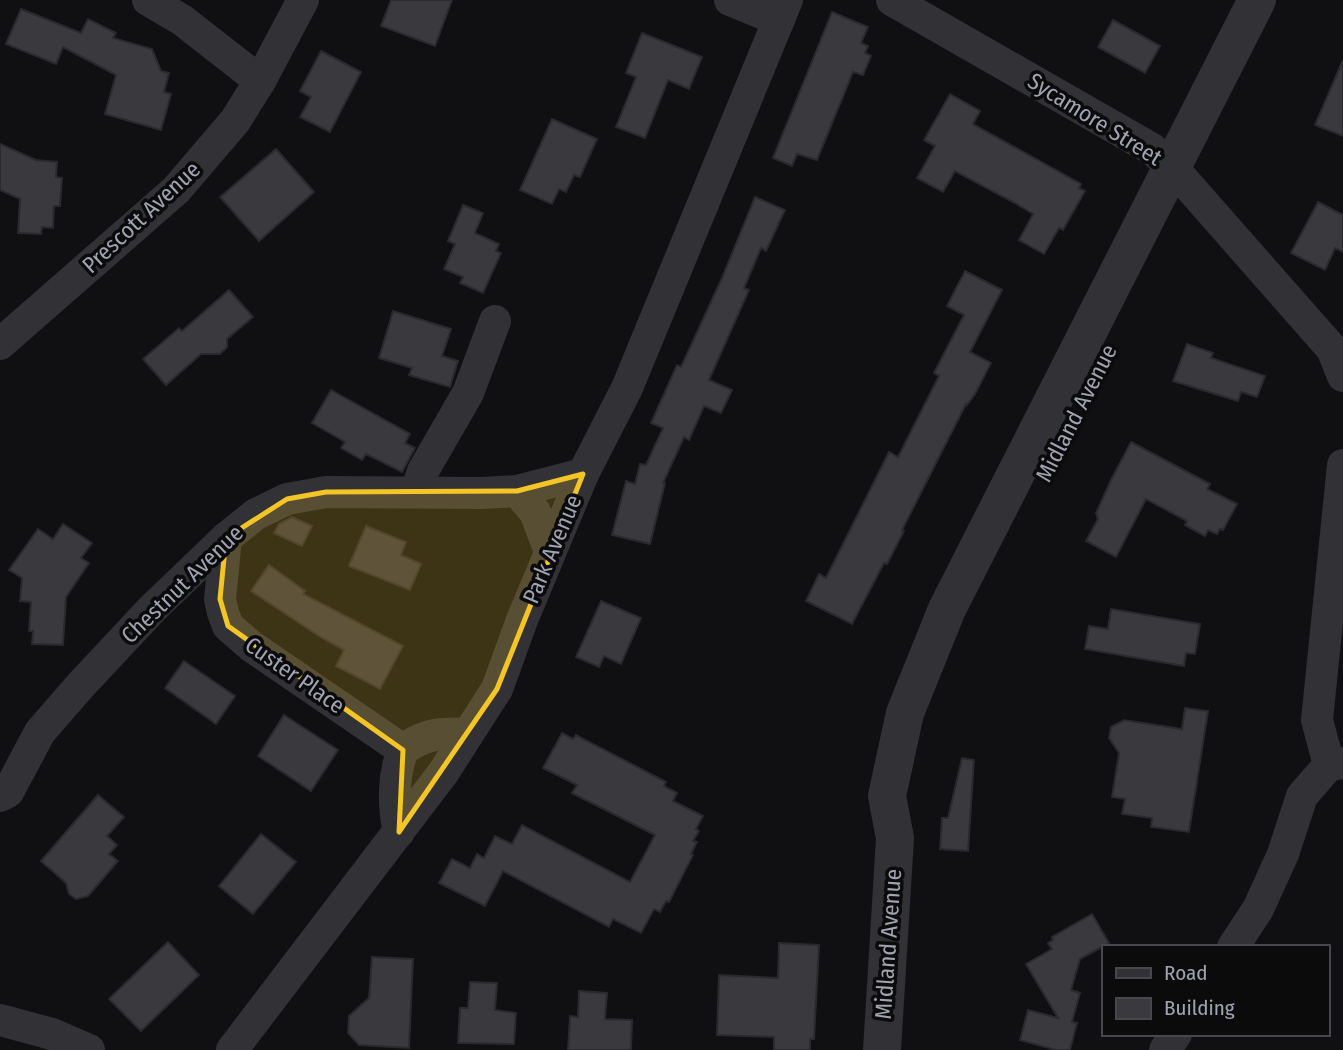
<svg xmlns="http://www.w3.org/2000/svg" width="1343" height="1050" viewBox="0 0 1343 1050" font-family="'Fira Sans Condensed',sans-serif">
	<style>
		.building { fill: #3a393e; stroke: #2a292d; stroke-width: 2 }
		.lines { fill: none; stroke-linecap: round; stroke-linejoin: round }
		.minor { stroke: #313136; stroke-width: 32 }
		.tertiary { stroke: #313136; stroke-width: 38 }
		.marked { fill: #f3c526; fill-opacity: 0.2; stroke: #f3c526; stroke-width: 5; stroke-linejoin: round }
		.labels { text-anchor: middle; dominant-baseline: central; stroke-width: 7; stroke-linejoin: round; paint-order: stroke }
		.street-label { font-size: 23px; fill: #a0a4b2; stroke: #0b0b0c }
	</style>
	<rect width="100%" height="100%" fill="#100f11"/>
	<g class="building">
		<path d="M391,0H452L435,46L381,26Z"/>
		<path d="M21,9L81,33L88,19L116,33L113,38L152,49L161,71L169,73L164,92L171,94L161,130L105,114L116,75L63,47L56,64L6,44Z"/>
		<path d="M832,12L868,27L861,43L868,46L865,53L871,56L863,75L853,72L817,160L797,154L792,166L773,158Z"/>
		<path d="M1113,20L1160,46L1145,73L1098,47Z"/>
		<path d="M642,33L702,57L689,89L668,80L645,138L616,127L636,77L626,73Z"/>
		<path d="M321,51L361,72L330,132L300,117L311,97L300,91Z"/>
		<path d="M1343,60V136L1315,125Z"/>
		<path d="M950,94L980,111L973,124L1081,184L1079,188L1085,191L1063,230L1059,228L1044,254L1019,240L1033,214L1015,203L955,171L943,192L917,178L935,146L924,140Z"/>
		<path d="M552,119L597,139L580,177L574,175L566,192L559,189L552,204L520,190Z"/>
		<path d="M0,144L36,160L57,162L56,177L62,178L60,206H54L53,228L42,227L41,234L18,233L20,199L0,190Z"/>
		<path d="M276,149L314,192L259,241L220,197Z"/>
		<path d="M755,197L785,210L766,251L761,248L744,288L749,290L709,380L732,390L721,413L704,406L689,440L684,437L663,483H665L650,544L612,535L626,481L635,484L640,464L646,465L663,428L651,423L677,365L681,367L722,278Z"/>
		<path d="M1318,202L1343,215V252L1335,248L1325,270L1291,253Z"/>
		<path d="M463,205L483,213L475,233L499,244L496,251L501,253L483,293L460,283L463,277L444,269L455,244L448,241Z"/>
		<path d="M965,271L1002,290L970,352L991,363L975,394L967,405L966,404L902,530L904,531L887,564L884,563L852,624L806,601L819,574L826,578L889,452L898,457L939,376L934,373L964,315L947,306Z"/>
		<path d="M229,290L253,317L227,339V347L220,354H201L166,385L143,359L179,328L182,331Z"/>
		<path d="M393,311L451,329L442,356L458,361L450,387L409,375L412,368L379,358Z"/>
		<path d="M1187,344L1213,353L1211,358L1265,376L1257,397L1241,392L1238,401L1173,381Z"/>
		<path d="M331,390L410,434L405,443L415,448L402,472L366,454L362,460L341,448L345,442L312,423Z"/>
		<path d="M1131,442L1210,484L1207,489L1237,504L1223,530L1220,529L1217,534L1208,530L1205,536L1185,525L1187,521L1146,499L1116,557L1086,541L1098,519L1096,513L1111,480Z"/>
		<path d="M292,517L312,526L302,546L274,533L279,524Z"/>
		<path d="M63,524L92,543L81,558L89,563L66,597L63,645L32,644L33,631H29L31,602L20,601L22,578L9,570L38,529L53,539Z"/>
		<path d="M366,526L406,542L401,555L421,564L410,590L349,566Z"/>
		<path d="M269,565L305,591L303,594L403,646L380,689L336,666L344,650L322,638L251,591Z"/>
		<path d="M601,601L641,618L621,664L604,656L599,667L576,657Z"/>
		<path d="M1111,609L1200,624L1195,654L1186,653L1184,666L1085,649L1089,626L1108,629Z"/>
		<path d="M184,661L235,696L216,724L165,688Z"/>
		<path d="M1185,708L1208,711L1189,832L1151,827L1152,818L1122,814L1125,799L1112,797L1119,753L1109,738L1111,727L1124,720L1182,729Z"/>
		<path d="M284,715L338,750L311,791L258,756Z"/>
		<path d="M562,733L573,739L576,735L666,782L664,786L677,793L673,801L703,816L696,829L699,831L693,841L697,842L691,854L693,855L669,902L666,901L660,912L654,909L641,933L613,919L609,927L503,871L485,906L439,883L452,859L470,868L477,854L484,858L495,836L512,844L522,825L630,882L655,835L572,793L577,785L543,768Z"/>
		<path d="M962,758L974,760L968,851L940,849L942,818H948Z"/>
		<path d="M98,795L124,817L107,836L117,845L109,854L118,861L88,896L76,899L69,894L66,883L41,861Z"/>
		<path d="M261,834L296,862L253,914L219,886Z"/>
		<path d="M1092,914L1109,943L1080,959L1071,990L1080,993L1072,1022L1077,1023L1070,1050H1056L1020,1040L1028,1010L1058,1018L1026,964L1052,949L1048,943L1053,940L1052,937Z"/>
		<path d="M168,942L199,975L141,1031L109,999Z"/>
		<path d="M779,943L819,945L814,1039H810V1050H774V1037L717,1035L719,975L778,978Z"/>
		<path d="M372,957L413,959L409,1048L359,1045L348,1033L349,1016L369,998Z"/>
		<path d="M470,982L497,983L495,1010L516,1013L514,1044L458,1043L460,1008H468Z"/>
		<path d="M579,991L607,993L605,1019L632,1020L631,1050H568L570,1016L578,1017Z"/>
	</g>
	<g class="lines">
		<g class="minor">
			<path d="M148,0L182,20L260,81"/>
			<path d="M730,0L779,20"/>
			<path d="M892,0L1152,149L1172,167L1332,349L1343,376"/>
			<path d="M0,344L176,190L235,121L260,81L303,0"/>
			<path d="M517,491L535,512L550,552"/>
			<path d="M416,492L423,471L468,393L495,321"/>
			<path d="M226,538L220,599L223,613L228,626L251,646L403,750"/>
			<path d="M1329,765L1317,720L1343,465"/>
			<path d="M0,796L8,792L40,732L80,686L152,609L226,538L256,514L287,499L326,492L482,493L517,491L583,474"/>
			<path d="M399,832C393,807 393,774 403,750C423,734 443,732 468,734"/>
			<path d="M1233,947L1258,909L1283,854L1302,796L1329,765L1343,763"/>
			<path d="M0,1020L52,1034L89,1050"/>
			<path d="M232,1050L443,773L497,689L522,620L583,474L627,388L787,0"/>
			<path d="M1165,1050L1176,1034"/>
		</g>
		<path class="tertiary" d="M882,1050L895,838L887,796L905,713L947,609L1257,0"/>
	</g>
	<path class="marked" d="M583,474L497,689L399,832L403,750L228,626L220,599L226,538L287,499L326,492L517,491Z"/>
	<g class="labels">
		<g class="street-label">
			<text transform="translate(1095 119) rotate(32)">Sycamore Street</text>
			<text transform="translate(141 217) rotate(-43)">Prescott Avenue</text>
			<text transform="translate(1076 413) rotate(-63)">Midland Avenue</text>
			<text transform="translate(552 549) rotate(-67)">Park Avenue</text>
			<text transform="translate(182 584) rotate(-44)">Chestnut Avenue</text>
			<text transform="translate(295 675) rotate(35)">Custer Place</text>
			<text transform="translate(888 944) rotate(-86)">Midland Avenue</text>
		</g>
	</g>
	<rect x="1102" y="945" width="228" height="91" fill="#0b0b0c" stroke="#47484e" stroke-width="2"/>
	<rect x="1116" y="968" width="35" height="10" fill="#313136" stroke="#47484e" stroke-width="2"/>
	<text x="1164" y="980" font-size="21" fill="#a0a4b2">Road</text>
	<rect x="1116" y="998" width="35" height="21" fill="#3a393e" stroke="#47484e" stroke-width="2"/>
	<text x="1164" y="1015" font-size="21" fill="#a0a4b2">Building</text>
</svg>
